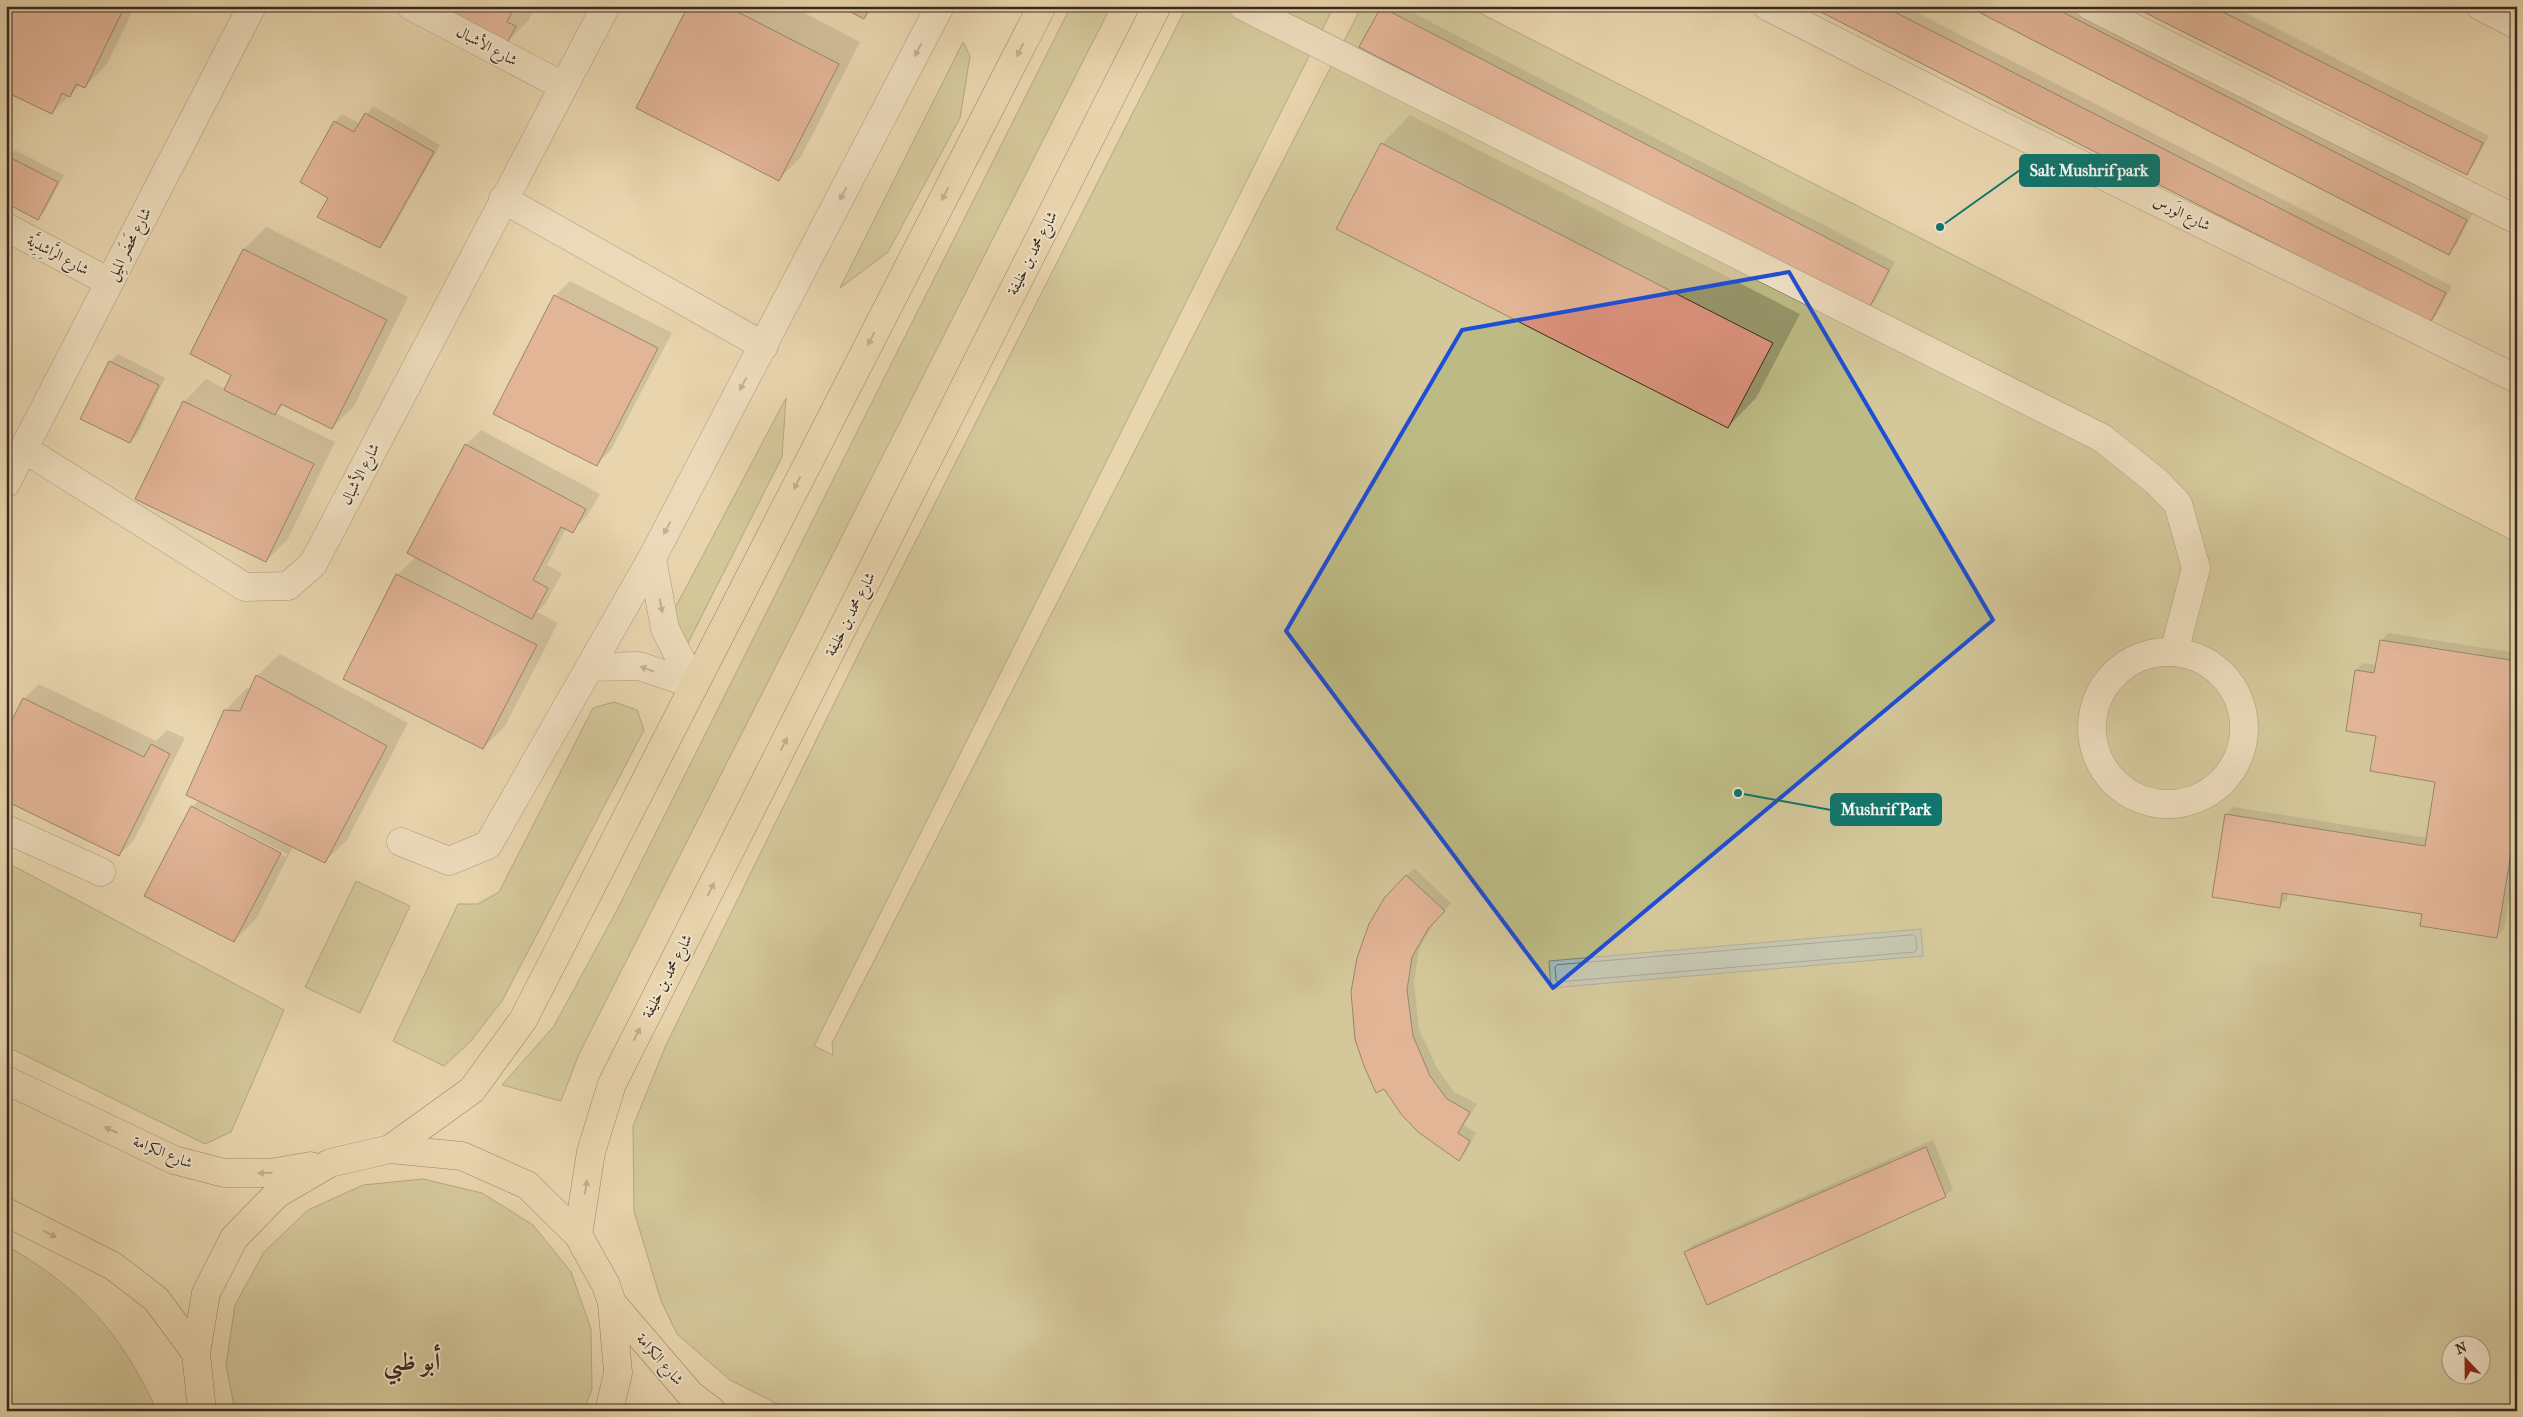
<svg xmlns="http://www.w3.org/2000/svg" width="2523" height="1417" viewBox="0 0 2523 1417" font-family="'IM FELL French Canon',Amiri,serif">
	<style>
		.green { fill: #bdbb85; stroke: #7a7252; fill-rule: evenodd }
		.water { fill: #9db5b7; stroke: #757d7a }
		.shadow { fill: #0003; fill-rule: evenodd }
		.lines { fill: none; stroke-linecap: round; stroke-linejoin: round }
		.shore { stroke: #6a706a; stroke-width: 1 }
		.building { fill: #db917c; stroke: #382a1e }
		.minor-casing { stroke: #645442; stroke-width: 29 }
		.major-casing { stroke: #382a1e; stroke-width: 29 }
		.minor { stroke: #f0e3ca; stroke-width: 28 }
		.major { stroke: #e8d4ad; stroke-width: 28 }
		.oneway { fill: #948674 }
		.oneway2 { fill: #907f66 }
		.marked { fill: none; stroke: #1d4ed8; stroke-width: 4; stroke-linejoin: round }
		.labels { text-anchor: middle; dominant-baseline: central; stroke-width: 4; stroke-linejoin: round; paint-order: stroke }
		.street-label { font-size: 15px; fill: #382a1e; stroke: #f0e3ca }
		.town-label { font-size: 25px; font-weight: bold; fill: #382a1e; stroke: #f0e3ca }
		.leader { fill: none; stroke: #0f766e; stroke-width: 2 }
		.callout-dot { fill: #0f766e; stroke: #f0e3ca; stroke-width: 2 }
		.callout { fill: #0f766e; stroke: #0f766e; stroke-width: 2 }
		.callout-label { font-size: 16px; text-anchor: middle; font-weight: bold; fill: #fff }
	</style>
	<rect width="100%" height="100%" fill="#e8d4ad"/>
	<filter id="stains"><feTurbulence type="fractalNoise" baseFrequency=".004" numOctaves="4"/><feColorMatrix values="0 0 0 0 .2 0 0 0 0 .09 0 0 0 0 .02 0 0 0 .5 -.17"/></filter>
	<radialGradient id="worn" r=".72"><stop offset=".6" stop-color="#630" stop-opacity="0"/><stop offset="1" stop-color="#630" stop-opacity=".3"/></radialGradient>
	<g class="green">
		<path d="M1071,6H1111L579,1054L561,1101L502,1085L554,1026L616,912Z"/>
		<path d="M1187,6H1334L814,1046L833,1055L832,1043L1362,6H1466L2517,543V1411H791L730,1380L677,1334L661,1301L634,1211L633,1126L666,1045L862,647ZM2450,1344H2480V1374H2450Z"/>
		<path d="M963,42L970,56L960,118L888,252L840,288Z"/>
		<path d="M786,398L782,457L688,643L679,631L673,612Z"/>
		<path d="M614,702L637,710L644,730L502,1001L470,1042L444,1066L393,1041L458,904H478L499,892L593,708Z"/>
		<path d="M6,862L284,1010L231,1132L205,1144L6,1046Z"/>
		<path d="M356,881L410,906L360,1013L305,987Z"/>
		<path d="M423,1179L482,1193L533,1225L571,1272L591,1329L592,1389L584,1411H235L226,1365L235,1305L264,1252L308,1210L363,1185Z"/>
		<path d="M6,1245C82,1290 120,1331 157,1411H6Z"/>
	</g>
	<path class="water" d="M1921,929L1923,956L1551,988L1549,961Z"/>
	<g class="shadow">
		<path d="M8,6H135L107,64L85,87L80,85L52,113Z"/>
		<path d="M431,6H536L528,21L506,43Z"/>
		<path d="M690,6H791L860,42L801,157L779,179Z"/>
		<path d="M841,6H875L863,18Z"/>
		<path d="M1383,6H1400L1895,262L1875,301L1868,308L1382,8Z"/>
		<path d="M1812,6H1904L2452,286L2437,314L2430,321Z"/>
		<path d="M1969,6H2072L2473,213L2456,246L2449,253Z"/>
		<path d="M2135,6H2232L2489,136L2473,166L2466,173Z"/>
		<path d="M373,106L440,145L387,239L379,247L330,197L335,122L342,114L360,124Z"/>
		<path d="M1410,115L1800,314L1756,398L1728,427L1382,144Z"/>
		<path d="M15,150L64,175L45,211L38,218L6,202V161Z"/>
		<path d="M266,227L408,297L354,406L332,428L284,404L276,413L335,442L288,539L266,561L184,402L206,379L226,389L233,374L244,249Z"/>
		<path d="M6,280L12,282L6,293Z"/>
		<path d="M570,281L672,333L611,450L596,465L555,296Z"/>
		<path d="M118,354L165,378L137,435L129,442L82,418L110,362Z"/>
		<path d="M481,430L600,494L587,516L572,531L566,528L547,565L562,573L546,603L537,612L558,623L505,726L483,748L397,575L416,557L466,445Z"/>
		<path d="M2388,633L2517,653V851L2504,929L2497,936L2423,913L2288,892L2287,899L2279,906L2226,815L2233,807L2427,838L2436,781L2377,735L2356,670L2364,663L2377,665L2381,641Z"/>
		<path d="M280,654L408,723L347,840L324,862L293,847L256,919L234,941L192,807L199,800L225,711L247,688L252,689L257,676ZM199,809L287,854L286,857L199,812Z"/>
		<path d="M39,684L156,741L167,730L185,738L134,840L119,855L24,699Z"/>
		<path d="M1414,868L1451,903L1435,921L1419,949L1414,982L1419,1029L1437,1068L1454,1092L1477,1104L1464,1125L1476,1133L1466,1152L1459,1159L1419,1131L1386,898Z"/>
		<path d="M1933,1140L1953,1189L1945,1196L1686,1252L1693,1245Z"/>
	</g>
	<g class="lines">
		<path class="shore" d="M1913,935L1916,937L1917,949L1915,952L1558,982L1556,980L1555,967L1557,965Z"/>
	</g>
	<g class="building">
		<path d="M6,6H125L85,88L76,84L70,97L62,93L52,114L6,92Z"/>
		<path d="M429,6H515L507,22L516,26L506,45Z"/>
		<path d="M519,6H534L531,12Z"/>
		<path d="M688,6H726L839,64L779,181L636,108Z"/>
		<path d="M839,6H871L864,19Z"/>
		<path d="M1809,6H1883L2446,293L2430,323Z"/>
		<path d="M1967,6H2051L2467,220L2449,255Z"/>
		<path d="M2132,6H2211L2483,143L2467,175Z"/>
		<path d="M1381,7L1889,270L1868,310L1359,47Z"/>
		<path d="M365,113L434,152L380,248L317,217L328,198L300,182L334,121L354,132Z"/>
		<path d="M1381,143L1773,343L1728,428L1336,229Z"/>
		<path d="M7,156L58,182L38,220L6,203Z"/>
		<path d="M243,249L387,320L332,429L281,404L275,415L224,390L231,375L190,354Z"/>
		<path d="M554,295L658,348L597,466L493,414Z"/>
		<path d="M109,361L159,385L130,443L80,419Z"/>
		<path d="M183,401L314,464L266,562L135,499Z"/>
		<path d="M465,444L586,509L573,533L561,527L533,580L548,588L532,619L407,553Z"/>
		<path d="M396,574L537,645L483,749L343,679Z"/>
		<path d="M2380,640L2517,661V817L2497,938L2420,926L2422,914L2282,893L2280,908L2212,897L2225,814L2425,846L2435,782L2370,771L2376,736L2346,731L2355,670L2374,673Z"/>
		<path d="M256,675L387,746L325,863L186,795L224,710L240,711Z"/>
		<path d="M23,698L144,757L151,744L170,754L119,856L6,801V732Z"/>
		<path d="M191,806L281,853L234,942L144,896Z"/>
		<path d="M1406,875L1445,911L1428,929L1412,957L1407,990L1413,1036L1430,1076L1447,1099L1470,1112L1458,1133L1470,1141L1459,1161L1418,1132L1401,1114L1384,1089L1376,1093L1364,1066L1355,1039L1351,992L1357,958L1369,924L1385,897Z"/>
		<path d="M1926,1147L1946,1197L1707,1305L1684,1252Z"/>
	</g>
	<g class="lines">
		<defs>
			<g id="minor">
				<path d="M411,6L563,86"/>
				<path d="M1243,6L2102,438L2157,482L2178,504L2196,568L2174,652"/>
				<path d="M1767,6L1980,115L2517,379"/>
				<path d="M2090,6L2517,220"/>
				<path d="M2480,6L2517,25"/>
				<path d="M503,199L764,346"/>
				<path d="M6,227L109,282"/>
				<path d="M24,449L245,587L288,586L313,564L606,6"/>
				<path d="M6,483L252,6"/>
				<path d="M652,558L665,629L693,684"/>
				<circle cx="2168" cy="728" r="76"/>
				<path d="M590,667L639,666L693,684"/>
				<path d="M6,829L101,872"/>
				<path d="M401,842L449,861L488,845L652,558L940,6"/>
			</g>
			<g id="major">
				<path d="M6,1080L174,1160L224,1173H270L311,1166"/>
				<path d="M390,1149L472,1090L523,1020L1042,6"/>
				<path d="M6,1212L113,1266L156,1299L196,1353"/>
				<path d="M578,1235L591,1152L612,1084L1157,6"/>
				<path d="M612,1303L690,1394L712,1411"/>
				<path d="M202,1411L196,1353L206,1293L234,1238L277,1194L330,1163L390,1149L462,1156L527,1185L578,1235L606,1285L612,1303L618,1373L609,1411"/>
			</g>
		</defs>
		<use href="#minor" class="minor-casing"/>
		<use href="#major" class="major-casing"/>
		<use href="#minor" class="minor"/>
		<use href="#major" class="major"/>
	</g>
	<defs><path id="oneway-solid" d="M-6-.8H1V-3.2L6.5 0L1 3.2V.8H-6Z" transform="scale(1.25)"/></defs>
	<g class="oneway">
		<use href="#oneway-solid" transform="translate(918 50) rotate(117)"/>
		<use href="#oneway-solid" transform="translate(843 194) rotate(117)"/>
		<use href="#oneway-solid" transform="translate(743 384) rotate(118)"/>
		<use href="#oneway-solid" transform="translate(667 528) rotate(118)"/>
		<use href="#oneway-solid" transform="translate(661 606) rotate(79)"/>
		<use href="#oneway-solid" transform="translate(647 669) rotate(-161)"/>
	</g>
	<g class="oneway2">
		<use href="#oneway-solid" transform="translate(1020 50) rotate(117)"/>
		<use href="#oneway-solid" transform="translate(945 194) rotate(117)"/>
		<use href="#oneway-solid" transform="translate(871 339) rotate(117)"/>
		<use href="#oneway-solid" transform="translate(797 483) rotate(117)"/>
		<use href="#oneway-solid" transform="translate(784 744) rotate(-63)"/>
		<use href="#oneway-solid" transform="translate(711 889) rotate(-63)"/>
		<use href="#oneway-solid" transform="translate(637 1034) rotate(-63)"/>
		<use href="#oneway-solid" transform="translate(111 1130) rotate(-155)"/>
		<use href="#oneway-solid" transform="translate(265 1173) rotate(178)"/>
		<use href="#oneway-solid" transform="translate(586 1187) rotate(-81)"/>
		<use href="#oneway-solid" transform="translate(50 1234) rotate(27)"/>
	</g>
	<path d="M0 0H2523V1417H0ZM1789,272L1993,620L1553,988L1286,631L1462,330Z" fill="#e8d4ad" fill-opacity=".55" fill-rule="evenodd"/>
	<path class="marked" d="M1789,272L1993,620L1553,988L1286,631L1462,330Z"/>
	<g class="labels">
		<g class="street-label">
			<text transform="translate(487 46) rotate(28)">شارع الأشبال</text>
			<text transform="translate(2182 213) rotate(26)">شارع الوَرس</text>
			<text transform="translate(129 244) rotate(-63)">شارع مَحضَر المِيل</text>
			<text transform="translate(1032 253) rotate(-63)">شارع محمد بن خليفة</text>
			<text transform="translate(58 255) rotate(28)">شارع الرَّاشِدِيَّة</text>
			<text transform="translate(360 474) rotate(-63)">شارع الأشبال</text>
			<text transform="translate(850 614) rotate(-63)">شارع محمد بن خليفة</text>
			<text transform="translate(667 976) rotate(-63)">شارع محمد بن خليفة</text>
			<text transform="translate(163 1152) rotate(22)">شارع الكرامة</text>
			<text transform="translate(660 1359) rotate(49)">شارع الكرامة</text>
		</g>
		<g class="town-label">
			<text x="412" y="1361">أبو ظبي</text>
		</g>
	</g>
	<path class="leader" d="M1940 227L2020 170M1738 793L1831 810"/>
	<g class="callout-dot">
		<circle cx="1940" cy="227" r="5"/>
		<circle cx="1738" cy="793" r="5"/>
	</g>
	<g class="callout">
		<rect x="2020" y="155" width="139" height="31" rx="5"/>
		<rect x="1831" y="794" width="110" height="31" rx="5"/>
	</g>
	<g class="callout-label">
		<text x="2089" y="176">Salt Mushrif park</text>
		<text x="1886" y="815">Mushrif Park</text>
	</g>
	<rect width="2523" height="1417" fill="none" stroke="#e8d4ad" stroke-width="25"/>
	<rect x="8" y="8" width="2508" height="1402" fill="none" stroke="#382a1e" stroke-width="2.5"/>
	<rect x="12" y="12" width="2498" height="1392" fill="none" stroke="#382a1e"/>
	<g transform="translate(2466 1360) rotate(338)"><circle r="24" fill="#f0e3ca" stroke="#a69985"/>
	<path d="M0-4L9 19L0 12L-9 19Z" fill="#8f2418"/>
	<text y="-8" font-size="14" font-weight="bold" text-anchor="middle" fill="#382a1e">N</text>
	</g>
	<rect width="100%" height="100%" filter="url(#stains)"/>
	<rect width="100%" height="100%" fill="url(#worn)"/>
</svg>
